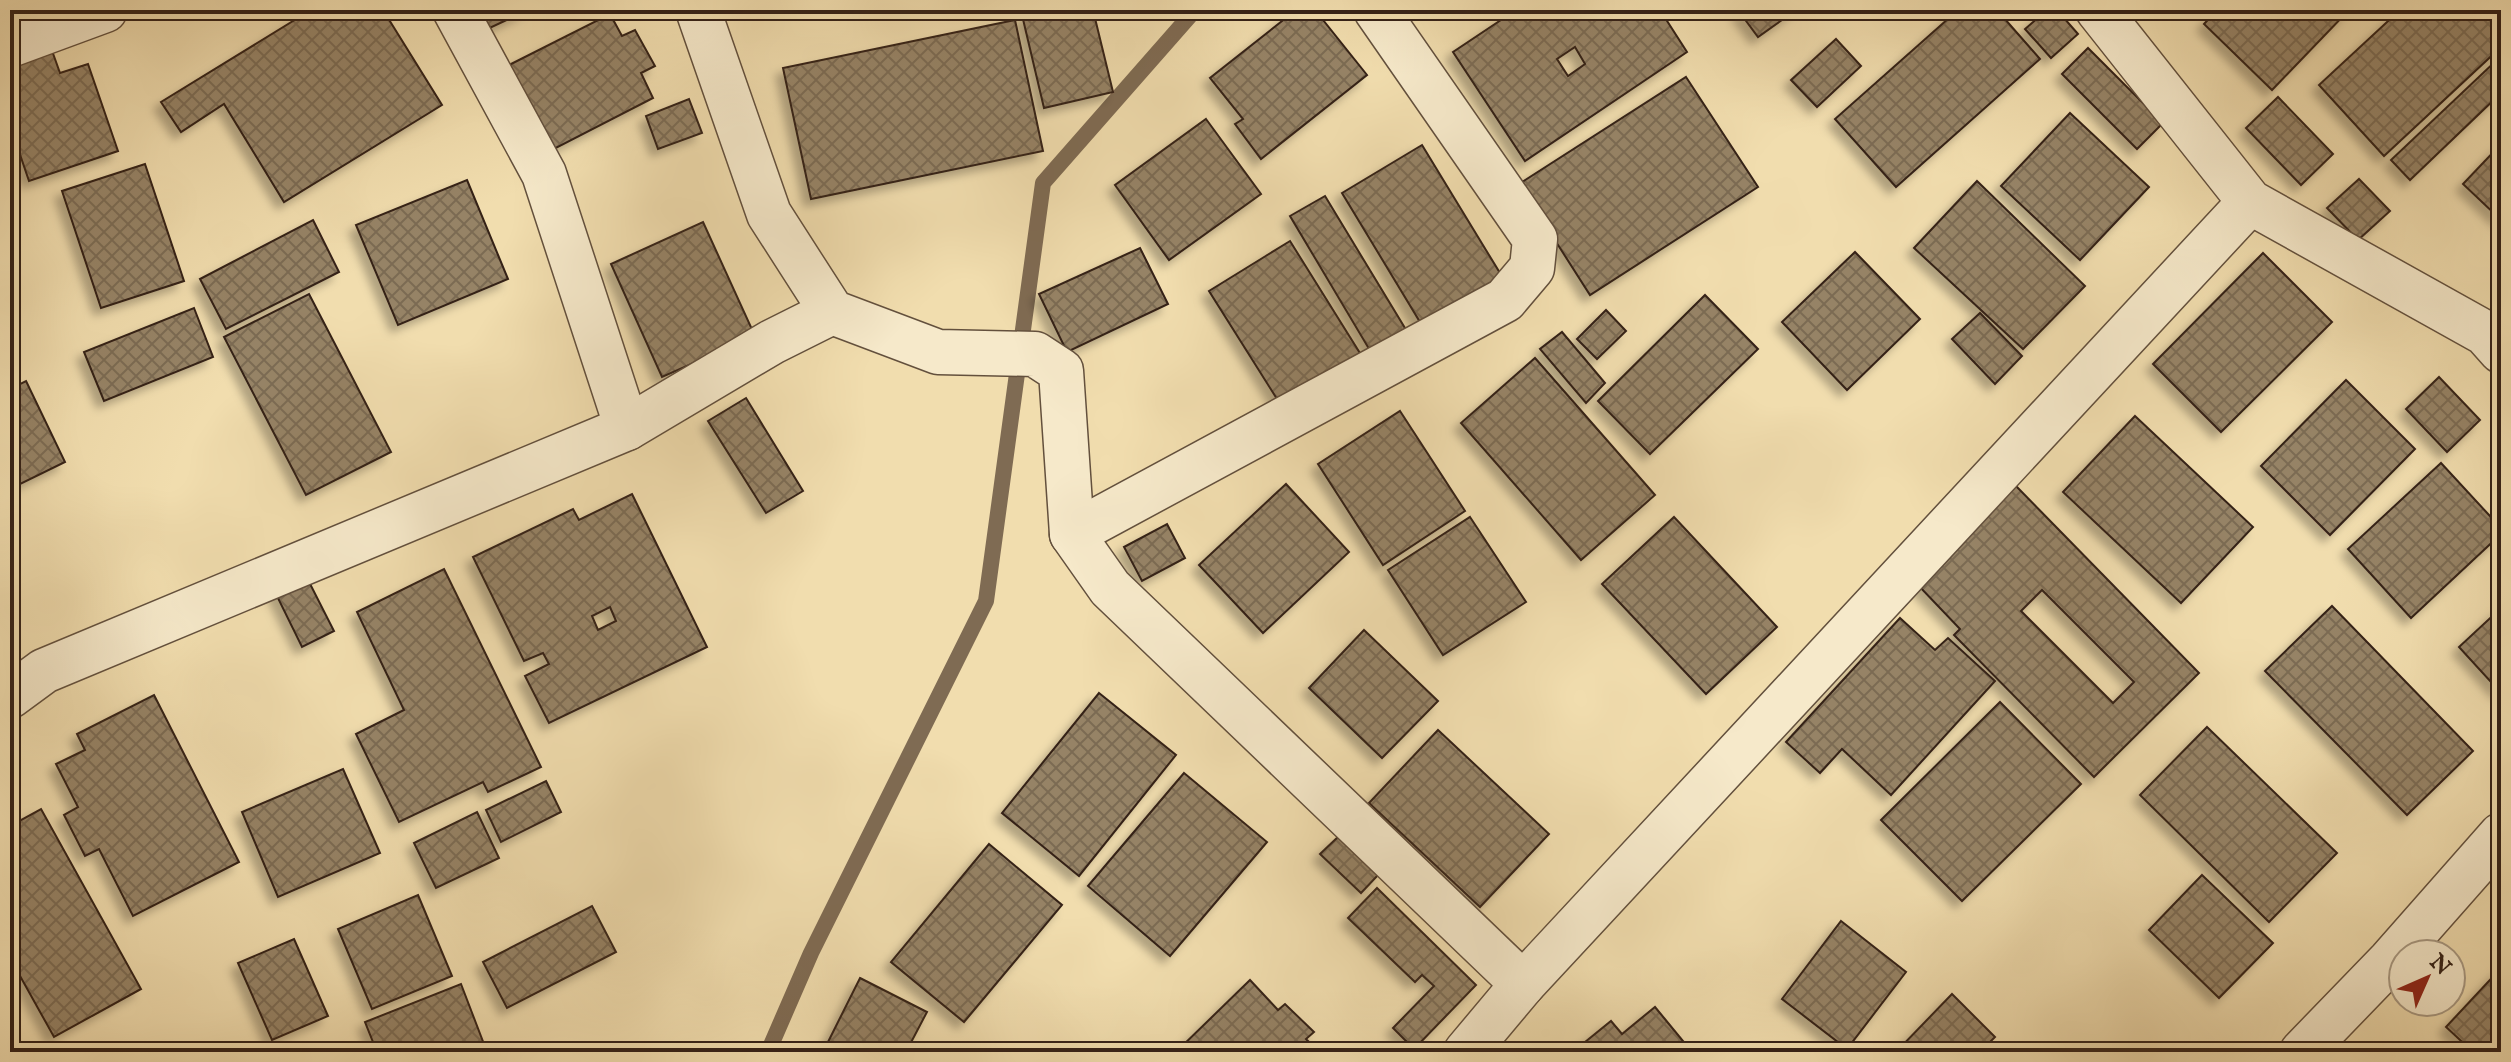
<svg xmlns="http://www.w3.org/2000/svg" width="2511" height="1062" viewBox="0 0 2511 1062" font-family="'IM FELL English',serif">
	<style>
		.lines { fill: none; stroke-linecap: round; stroke-linejoin: round }
		.stream { stroke: #7f6b53; stroke-width: 16 }
		.building { fill: url(#building-cross-hatch); stroke: #342117; stroke-width: 2; fill-rule: evenodd; filter: url(#shadow) }
		.minor-casing { stroke: #63503d; stroke-width: 47 }
		.minor { stroke: #f6e9ca; stroke-width: 44 }
	</style>
	<defs>
		<pattern id="building-cross-hatch" width="8" height="8" patternUnits="userSpaceOnUse" patternTransform="scale(2)"><rect width="8" height="8" fill="#968366"/><path d="M0 0l8 8M0 8l8-8" fill="none" stroke="#7b6b53"/></pattern>
		<filter id="shadow"><feDropShadow dx="-7" dy="7" stdDeviation="4" flood-color="#0004"/></filter>
	</defs>
	<rect width="100%" height="100%" fill="#f1ddae"/>
	<filter id="stains"><feTurbulence type="fractalNoise" baseFrequency=".0025" numOctaves="4"/><feColorMatrix values="0 0 0 0 .2 0 0 0 0 .09 0 0 0 0 .02 0 0 0 .5 -.17"/></filter>
	<radialGradient id="worn" r=".72"><stop offset=".6" stop-color="#630" stop-opacity="0"/><stop offset="1" stop-color="#630" stop-opacity=".3"/></radialGradient>
	<g class="lines">
		<path class="stream" d="M768,1052L811,953L986,601L1043,183L1195,10"/>
	</g>
	<g class="building">
		<path d="M311,10H383L442,105L284,202L224,104L181,132L161,102Z"/>
		<path d="M468,10H528L479,33Z"/>
		<path d="M1046,10H1093L1113,92L1044,108L1022,15Z"/>
		<path d="M1296,10H1315L1367,75L1261,159L1235,124L1243,119L1210,78Z"/>
		<path d="M1516,10H1622L1628,19L1641,10H1660L1687,52L1525,161L1453,52ZM1575,47L1585,64L1568,76L1557,59Z"/>
		<path d="M1738,10H1796L1758,37Z"/>
		<path d="M1958,10H1997L2040,59L1896,187L1835,119Z"/>
		<path d="M2047,10H2057L2078,34L2051,58L2025,29Z"/>
		<path d="M2217,10H2349L2272,90L2204,24Z"/>
		<path d="M2400,10H2499L2501,47L2384,156L2319,85Z"/>
		<path d="M610,14L622,36L635,30L655,66L641,73L653,98L552,150L509,65Z"/>
		<path d="M1015,20L1043,151L811,199L783,68Z"/>
		<path d="M1836,39L1861,66L1817,107L1791,80Z"/>
		<path d="M50,45L60,73L88,64L118,151L29,181L10,125V58Z"/>
		<path d="M2088,48L2163,123L2137,149L2062,74Z"/>
		<path d="M2501,56V93L2410,180L2391,160Z"/>
		<path d="M1686,77L1758,187L1590,295L1519,184Z"/>
		<path d="M2278,97L2333,154L2301,185L2246,128Z"/>
		<path d="M689,99L702,133L658,149L646,116Z"/>
		<path d="M2070,113L2149,187L2080,260L2001,186Z"/>
		<path d="M1206,119L1261,194L1169,260L1115,185Z"/>
		<path d="M2501,144V220L2463,184Z"/>
		<path d="M1422,145L1503,278L1423,327L1342,193Z"/>
		<path d="M145,164L184,281L101,308L62,191Z"/>
		<path d="M2359,179L2390,211L2358,240L2327,208Z"/>
		<path d="M467,180L508,279L398,325L356,225Z"/>
		<path d="M1977,181L2085,286L2023,349L1914,248Z"/>
		<path d="M1325,196L1411,338L1375,359L1290,216Z"/>
		<path d="M313,220L339,272L226,329L200,279Z"/>
		<path d="M703,222L755,336L662,377L611,264Z"/>
		<path d="M1290,241L1363,358L1282,407L1209,291Z"/>
		<path d="M1140,248L1168,304L1067,352L1039,294Z"/>
		<path d="M1855,252L1920,319L1847,390L1782,322Z"/>
		<path d="M2263,253L2332,322L2221,432L2153,364Z"/>
		<path d="M309,294L391,452L306,495L224,337Z"/>
		<path d="M1705,295L1758,349L1650,454L1598,401Z"/>
		<path d="M194,308L213,357L104,401L84,352Z"/>
		<path d="M1606,310L1626,331L1597,359L1577,339Z"/>
		<path d="M1980,313L2022,356L1995,384L1952,339Z"/>
		<path d="M1562,332L1605,383L1586,403L1540,349Z"/>
		<path d="M1535,358L1655,495L1581,560L1461,423Z"/>
		<path d="M2439,377L2480,420L2447,452L2406,409Z"/>
		<path d="M2346,380L2415,449L2330,535L2261,466Z"/>
		<path d="M26,381L65,462L10,489V389Z"/>
		<path d="M746,398L803,491L766,513L708,421Z"/>
		<path d="M1400,411L1465,511L1383,565L1318,464Z"/>
		<path d="M2135,416L2253,527L2181,603L2063,492Z"/>
		<path d="M2441,463L2501,528V534L2411,618L2348,549Z"/>
		<path d="M1286,484L1349,552L1263,633L1199,565Z"/>
		<path d="M2016,486L2199,673L2094,777L1954,635L1960,629L1917,584ZM2042,590L2134,682L2113,703L2021,611Z"/>
		<path d="M632,494L707,647L549,723L525,676L549,664L543,653L524,661L473,557L573,509L579,520ZM610,607L616,621L598,630L592,616Z"/>
		<path d="M1470,517L1526,602L1443,655L1388,570Z"/>
		<path d="M1674,517L1777,627L1706,694L1602,584Z"/>
		<path d="M1167,524L1185,558L1142,581L1124,547Z"/>
		<path d="M444,569L541,767L488,792L483,782L399,822L356,734L404,710L357,612Z"/>
		<path d="M304,572L334,631L302,647L273,588Z"/>
		<path d="M2332,606L2473,751L2407,815L2265,671Z"/>
		<path d="M2501,608V693L2459,647Z"/>
		<path d="M1900,618L1935,650L1948,638L1995,681L1891,795L1842,749L1820,773L1786,742Z"/>
		<path d="M1364,630L1438,701L1382,758L1309,688Z"/>
		<path d="M1099,693L1176,755L1079,876L1002,813Z"/>
		<path d="M154,695L239,862L133,916L99,849L85,856L64,815L78,807L56,764L85,750L77,734Z"/>
		<path d="M2000,702L2081,784L1962,901L1881,820Z"/>
		<path d="M2207,727L2337,853L2269,922L2140,795Z"/>
		<path d="M1438,730L1549,834L1480,907L1369,803Z"/>
		<path d="M343,769L380,853L278,897L242,812Z"/>
		<path d="M1184,773L1267,842L1170,956L1088,886Z"/>
		<path d="M546,781L561,812L501,842L486,810Z"/>
		<path d="M41,809L141,989L54,1037L10,958V826Z"/>
		<path d="M477,812L499,858L436,888L414,843Z"/>
		<path d="M1339,836L1379,874L1361,893L1320,854Z"/>
		<path d="M989,844L1062,905L964,1022L891,962Z"/>
		<path d="M2202,875L2273,943L2219,998L2149,930Z"/>
		<path d="M1377,888L1476,985L1414,1049L1393,1028L1434,986L1422,975L1415,982L1348,918Z"/>
		<path d="M418,895L452,976L372,1009L338,929Z"/>
		<path d="M592,906L616,952L507,1008L483,962Z"/>
		<path d="M1841,921L1906,972L1847,1049L1782,999Z"/>
		<path d="M294,939L328,1016L272,1040L238,963Z"/>
		<path d="M2501,968V1052H2473L2446,1027Z"/>
		<path d="M860,978L927,1012L906,1052H823Z"/>
		<path d="M1250,980L1278,1010L1285,1004L1314,1032L1306,1039L1319,1052H1176Z"/>
		<path d="M461,984L487,1052H377L365,1022Z"/>
		<path d="M1952,994L1995,1037L1980,1052H1896Z"/>
		<path d="M1655,1007L1692,1052L1574,1051L1611,1021L1622,1034Z"/>
	</g>
	<g class="lines">
		<defs>
			<g id="minor">
				<path d="M455,10L544,174L627,428"/>
				<path d="M698,10L769,214L832,312L938,352L1035,354L1061,371L1072,534L1110,588L1523,984"/>
				<path d="M2098,10L2250,202L2485,333L2501,351"/>
				<path d="M10,45L105,10"/>
				<path d="M1072,534L1505,300L1532,268L1535,239L1376,10"/>
				<path d="M10,696L44,671L627,428L772,342L832,312"/>
				<path d="M1466,1052L1523,984L2250,202"/>
				<path d="M2302,1052L2390,961L2501,835"/>
			</g>
		</defs>
		<use href="#minor" class="minor-casing"/>
		<use href="#minor" class="minor"/>
	</g>
	<rect width="2511" height="1062" fill="none" stroke="#f1ddae" stroke-width="40"/>
	<rect x="12" y="12" width="2487" height="1038" fill="none" stroke="#342117" stroke-width="4"/>
	<rect x="20" y="20" width="2471" height="1022" fill="none" stroke="#342117" stroke-width="2"/>
	<g transform="translate(2427 978) rotate(45)"><circle r="38" fill="#f6e9ca" stroke="#a89982" stroke-width="2"/>
	<path d="M0-6L14 30L0 20L-14 30Z" fill="#8f2418"/>
	<text y="-12" font-size="22" font-weight="bold" text-anchor="middle" fill="#342117">N</text>
	</g>
	<rect width="100%" height="100%" filter="url(#stains)"/>
	<rect width="100%" height="100%" fill="url(#worn)"/>
</svg>
